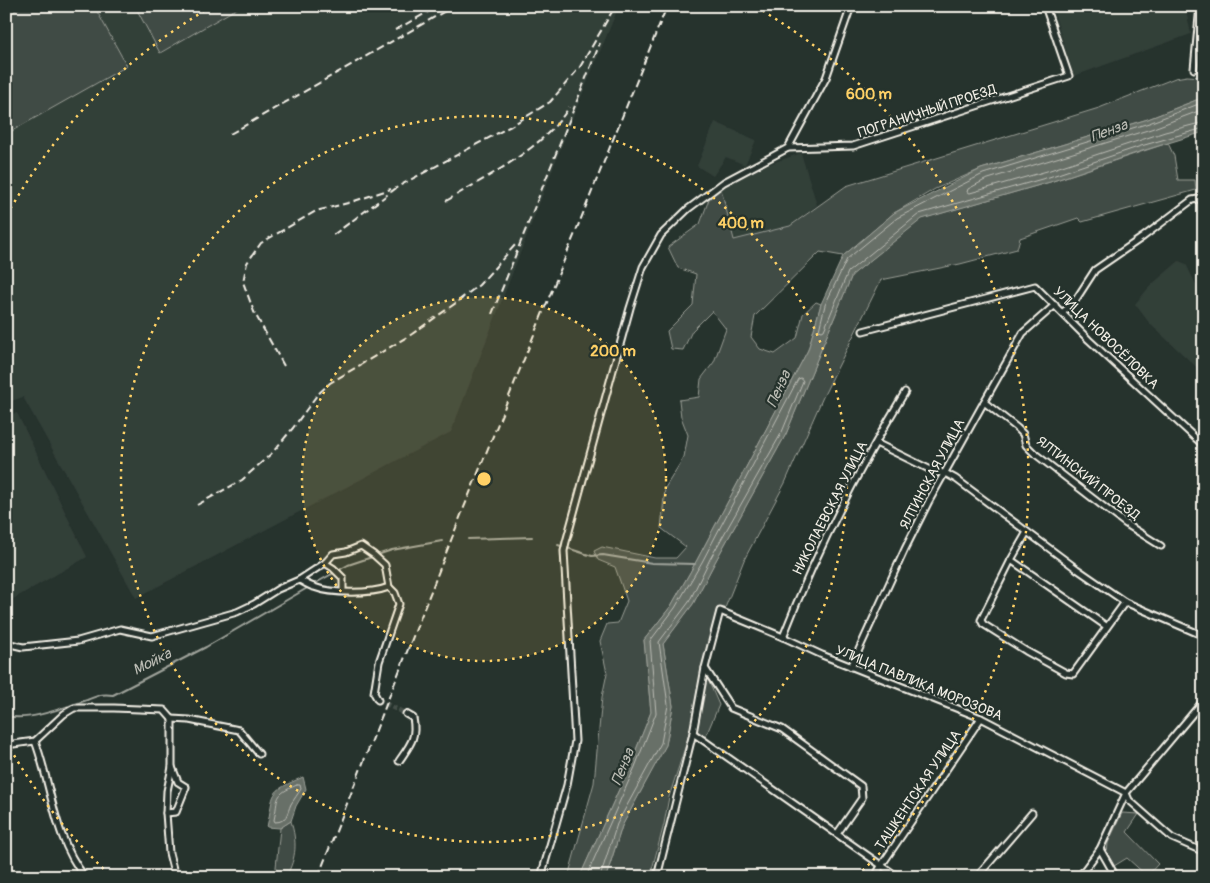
<svg xmlns="http://www.w3.org/2000/svg" width="1210" height="883" viewBox="0 0 1210 883" font-family="Pangolin,sans-serif">
	<style>
		.built { fill: #333f39 }
		.green { fill: #414b45; stroke: #9a9e96 }
		.water { fill: #676f68; stroke: #9fa39b }
		.lines { fill: none; stroke-linecap: round; stroke-linejoin: round }
		.shore { stroke: #bcbdb5; stroke-width: 1 }
		.stream { stroke: #9fa39b; stroke-width: 2 }
		.minor-tunnel { stroke: #455049; stroke-width: 5; stroke-dasharray: 5 2.5; stroke-linecap: butt }
		.minor-casing { stroke: #f4f1e8; stroke-width: 9 }
		.minor { stroke: #26332d; stroke-width: 5 }
		.rail { stroke: #f4f1e8; stroke-width: 2; stroke-dasharray: 8 4; stroke-linecap: butt }
		.ring { fill: none; stroke: #ffd166; stroke-width: 2.5; stroke-dasharray: 2.5 5 }
		.labels { text-anchor: middle; dominant-baseline: central; stroke-width: 4.5; stroke-linejoin: round; paint-order: stroke }
		.street-label { font-size: 14px; fill: #f4f1e8; stroke: #26332d }
		.water-label { font-size: 15px; font-style: italic; fill: #bcbdb5; stroke: #26332d }
		.centre { fill: #ffd166; stroke: #26332d; stroke-width: 2.5 }
		.ring-label { font-size: 15px; text-anchor: middle; font-weight: bold; fill: #ffd166; stroke: #26332d; stroke-width: 4.5; stroke-linejoin: round; paint-order: stroke }
	</style>
	<rect width="100%" height="100%" fill="#26332d"/>
	<filter id="ink" filterUnits="userSpaceOnUse"><feTurbulence type="fractalNoise" baseFrequency=".02" numOctaves="2"/><feDisplacementMap in="SourceGraphic" scale="10" xChannelSelector="R" yChannelSelector="G"/><feConvolveMatrix kernelMatrix="1 2 1 2 8 2 1 2 1" color-interpolation-filters="sRGB"/></filter>
	<g filter="url(#ink)">
		<g class="built">
			<path d="M6,6H619L572,119L451,432L136,598L23,397L6,403Z"/>
			<path d="M1063,6H1185L1191,34L1074,76L1053,10Z"/>
			<path d="M715,122L756,140L745,165L726,157L713,176L697,166Z"/>
			<path d="M801,153L817,205L790,226L734,240L721,189L747,172Z"/>
			<path d="M1179,261L1186,264L1204,301V374L1150,324L1135,304L1151,285Z"/>
			<path d="M17,413L87,557L6,603V415Z"/>
		</g>
		<g class="green">
			<path d="M23,6H94L127,66L10,132L6,106V16Z"/>
			<path d="M139,6H241L160,53L136,8Z"/>
			<path d="M1187,76L1204,77V97L1148,119L981,169L935,189L894,213L843,256L820,252L755,316L751,337L760,349L775,354L797,338L803,314L816,302L821,304L808,350L697,560L671,606L644,640L651,712L630,765L581,874V877H568L594,783L602,697L607,673L600,641L607,624L618,623L627,601L615,567L598,560L594,551L602,547L655,558H676L686,547L661,528L665,488L684,457L688,435L681,417L679,400L699,397L701,379L714,362L726,329L712,311L692,331L683,350L671,349L667,331L693,305L696,274L678,268L668,247L700,224L709,199L721,189L734,240L790,226L846,186L1099,108L1175,78Z"/>
			<path d="M1168,143L1174,156L1178,180H1195L1196,190L1082,222L1078,218L1020,238L1017,249L960,264L881,280L823,397L785,483L744,560L725,608H717L702,666L719,705L705,738L690,732L669,797L664,824L650,877H606L622,826L666,745L673,706L663,644L693,604L715,562L786,434L852,275L921,219L1050,182Z"/>
			<path d="M1122,813L1139,814L1127,832L1158,864L1147,876L1127,858L1114,866L1107,853L1108,843Z"/>
			<path d="M291,821C297,843 297,856 286,877H275L280,828Z"/>
		</g>
		<g class="water">
			<path d="M1204,97V132L1142,151L1050,182L922,219L852,275L786,434L715,562L693,604L663,644L673,706L666,745L622,826L606,877H581V874L630,765L651,712L644,640L671,606L697,560L808,350L821,304L843,256L894,213L981,169L1148,119Z"/>
			<path d="M303,777L306,789L296,806L291,821L280,828L267,827C275,791 267,793 303,777Z"/>
		</g>
		<g class="lines">
			<g class="shore">
				<path d="M1204,102L1149,123L983,174L897,218L847,259L825,305L819,330L822,331L824,330L848,272L919,214L1049,177L1141,146L1204,128"/>
				<path d="M1204,109L1151,129L985,180L968,189L967,192L970,193L1047,171L1165,132L1204,122"/>
				<path d="M297,785H300L301,789C298,794 294,799 291,804C287,813 287,822 275,822L274,820C279,797 273,795 297,785Z"/>
				<path d="M586,877L635,767L656,713L650,641L675,608L702,562L798,379L801,378L803,381L782,432L710,559L689,602L659,642L668,705L661,743L617,824L600,877"/>
			</g>
			<g class="stream">
				<path d="M468,539L532,537"/>
				<path d="M558,545L592,556L603,555L652,563L695,564"/>
				<path d="M377,555L392,550L442,541"/>
				<path d="M314,584L348,565L372,557"/>
				<path d="M6,716C29,722 65,707 87,700C98,696 101,693 113,695L206,647L309,587"/>
			</g>
			<path class="minor-tunnel" d="M378,700L406,714"/>
			<defs>
				<g id="minor">
					<path d="M1194,69L1200,6"/>
					<path d="M788,148L826,78L849,12L853,6"/>
					<path d="M1063,312L1073,304L1095,270L1143,237L1192,200L1204,198"/>
					<path d="M863,331L1035,286L1089,340L1204,446"/>
					<path d="M984,402L1017,428L1023,434L1026,445L1034,453L1126,524L1161,546"/>
					<path d="M876,443L935,472L945,473L956,479L1077,569L1125,602L1197,633H1204"/>
					<path d="M1027,532L1011,560L981,620L983,624L1026,651L1066,673L1073,674L1125,602"/>
					<path d="M1011,560L1106,626"/>
					<path d="M325,563L333,568L343,578V591"/>
					<path d="M299,580L325,563L333,554L346,552L361,546L374,555L385,565L389,587L395,593L399,604L379,662L374,693L378,700"/>
					<path d="M783,637C816,552 858,470 905,392"/>
					<path d="M6,643L23,647L78,641L120,629L152,636L237,612L254,604L278,589L299,580C304,582 309,586 314,587C332,594 371,594 389,587"/>
					<path d="M851,667L905,549L929,501L984,402L1023,333L1055,305"/>
					<path d="M705,668L731,708L782,729L861,786L862,798L837,834"/>
					<path d="M172,719V767L167,791L166,813L169,853L175,877"/>
					<path d="M172,719L189,720L239,730L259,754"/>
					<path d="M693,733L898,877"/>
					<path d="M35,741C52,786 53,837 85,877"/>
					<path d="M6,745L35,741L64,714L74,708H114L164,710L172,719"/>
					<path d="M399,761C410,745 417,738 413,718L406,714"/>
					<path d="M166,813L176,812L186,787L178,782L172,767"/>
					<path d="M1100,849L1116,877"/>
					<path d="M541,877L567,785L575,741L564,551L566,542L630,308L643,267L661,235L688,209L724,182L788,148L853,146L1069,76L1045,6"/>
					<path d="M657,877L693,733L705,668L720,611L783,637L822,655L981,718L1126,793L1129,800L1172,838L1204,852"/>
					<path d="M875,877L881,866L981,718"/>
					<path d="M977,877L1032,813"/>
					<path d="M1079,877L1100,849L1126,793L1204,700"/>
				</g>
			</defs>
			<use href="#minor" class="minor-casing"/>
			<use href="#minor" class="minor"/>
			<g class="rail">
				<path d="M395,30L439,6"/>
				<path d="M230,134L454,6"/>
				<path d="M446,201C486,177 545,148 569,107"/>
				<path d="M333,235L399,186L511,126L550,102L580,67L613,10"/>
				<path d="M458,301L479,285L516,244"/>
				<path d="M492,314L600,43"/>
				<path d="M284,366L254,312L243,282L247,263L261,243L316,211L348,203L391,189"/>
				<path d="M197,505L242,480L272,453L293,428L317,395L330,383L412,334L463,298"/>
				<path d="M318,877L463,510L667,6"/>
			</g>
		</g>
	</g>
	<circle cx="484" cy="479" r="182" fill="#ffd166" fill-opacity=".12"/>
	<g class="ring">
		<circle cx="484" cy="479" r="182"/>
		<circle cx="484" cy="479" r="363"/>
		<path d="M109 874A545 545 0 0 1 7 743M7 215A545 545 0 0 1 211 7M756 7A545 545 0 0 1 859 874"/>
	</g>
	<g class="labels">
		<g class="street-label">
			<text transform="translate(927 111) rotate(-18)">ПОГРАНИЧНЫЙ ПРОЕЗД</text>
			<text transform="translate(1106 338) rotate(44)">УЛИЦА НОВОСЁЛОВКА</text>
			<text transform="translate(932 474) rotate(-62)">ЯЛТИНСКАЯ УЛИЦА</text>
			<text transform="translate(1088 478) rotate(38)">ЯЛТИНСКИЙ ПРОЕЗД</text>
			<text transform="translate(830 508) rotate(-63)">НИКОЛАЕВСКАЯ УЛИЦА</text>
			<text transform="translate(919 683) rotate(22)">УЛИЦА ПАВЛИКА МОРОЗОВА</text>
			<text transform="translate(918 790) rotate(-56)">ТАШКЕНТСКАЯ УЛИЦА</text>
		</g>
		<g class="water-label">
			<text transform="translate(1109 131) rotate(-20)">Пенза</text>
			<text transform="translate(779 389) rotate(-66)">Пенза</text>
			<text transform="translate(152 662) rotate(-27)">Мойка</text>
			<text transform="translate(623 767) rotate(-68)">Пенза</text>
		</g>
	</g>
	<circle cx="484" cy="479" r="8" class="centre"/>
	<g class="ring-label">
		<text x="869" y="99">600 m</text>
		<text x="741" y="228">400 m</text>
		<text x="613" y="356">200 m</text>
	</g>
	<rect width="1210" height="883" fill="none" stroke="#26332d" stroke-width="25"/>
	<rect x="12" y="12" width="1185" height="858" fill="none" stroke="#f4f1e8" stroke-width="2" filter="url(#ink)"/>
</svg>
